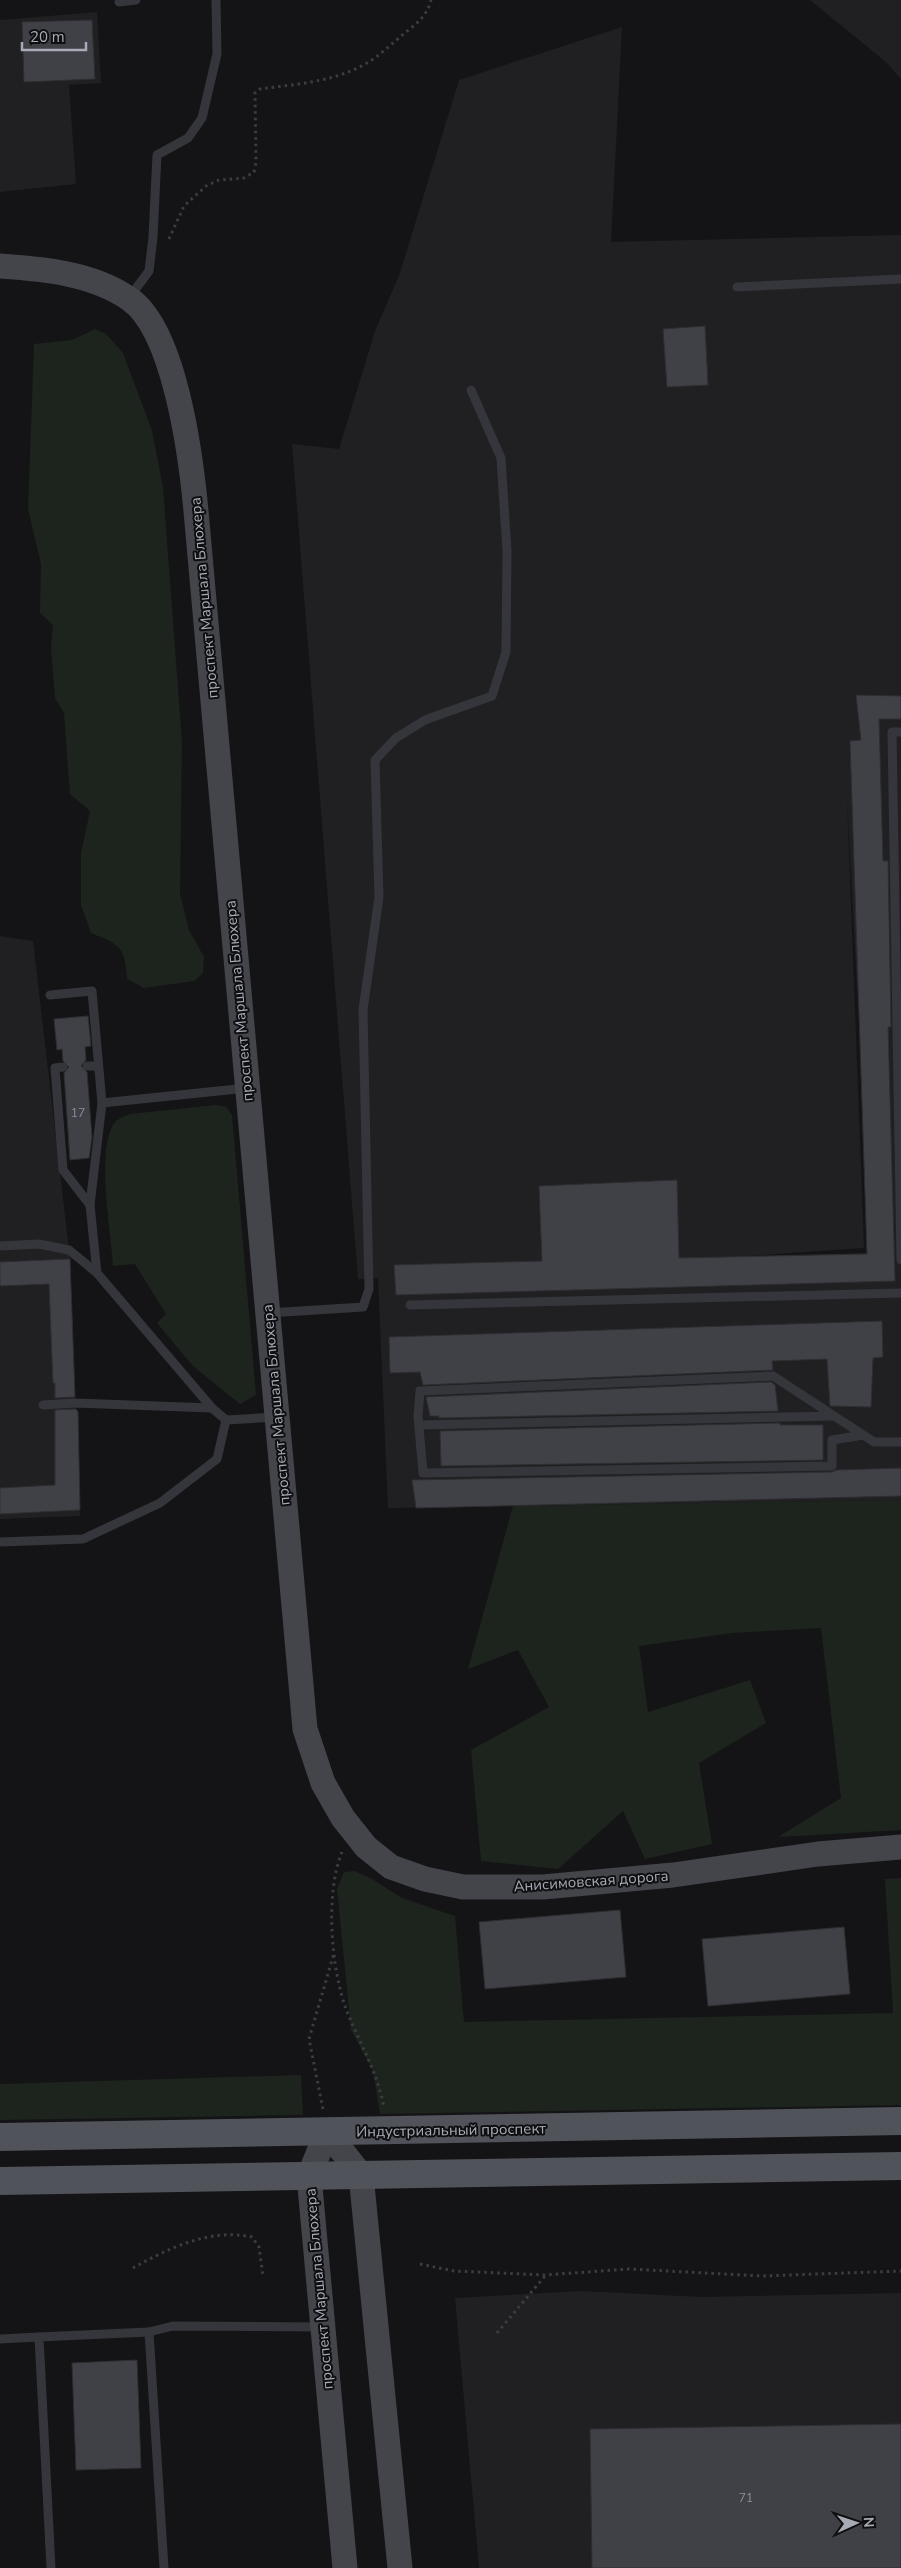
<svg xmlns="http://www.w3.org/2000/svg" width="901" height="2568" viewBox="0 0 901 2568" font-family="'Nunito Sans',sans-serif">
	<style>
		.built { fill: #202023; fill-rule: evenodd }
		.green { fill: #1c241d }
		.building { fill: #404146; stroke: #2e2e32 }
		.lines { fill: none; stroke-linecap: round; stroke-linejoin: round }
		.path { stroke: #3b3d42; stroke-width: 3; stroke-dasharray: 2.5 4; stroke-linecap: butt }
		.lane { stroke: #35363b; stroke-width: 9 }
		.secondary { stroke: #43454b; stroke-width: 25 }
		.primary { stroke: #51535a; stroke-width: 28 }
		.labels { text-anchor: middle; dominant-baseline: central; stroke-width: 4; stroke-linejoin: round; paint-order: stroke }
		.number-label { font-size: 12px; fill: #8c909a }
		.street-label { font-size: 15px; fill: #a6abb6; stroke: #0f0f11 }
	</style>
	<rect width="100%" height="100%" fill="#141416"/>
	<g class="built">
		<path d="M810,0H901V79L886,62Z"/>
		<path d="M97,12L101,83L69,85L76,184L0,192V20Z"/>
		<path d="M622,27L611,242L901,235V1500L388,1508L378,1278L358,1279L292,444L339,449L375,331L400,273L459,80ZM847,798L871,1253L746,1256L864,1248Z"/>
		<path d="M0,936L33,941L70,1259L80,1516L0,1519Z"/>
		<path d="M581,2291L702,2297L901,2293V2568H479L455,2298Z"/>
	</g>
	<g class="green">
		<path d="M95,329L106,334L123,353L152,431L163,487L182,742L180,894L189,930L204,957L203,973L194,981L144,988L127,979C125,946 120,945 91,933L81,905V853L90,811L70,794L64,713L55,698L51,648L53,625L40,613L41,564L28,509L34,344L72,340Z"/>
		<path d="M216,1105L226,1107L232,1115L256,1395L240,1404L193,1366L157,1323L166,1314L135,1264L113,1266C111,1232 97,1157 112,1127C115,1120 122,1117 130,1114Z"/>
		<path d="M901,1500V1830L778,1837L841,1798L821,1628L732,1633L639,1646L648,1712L750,1680L766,1723L699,1763L712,1844L645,1859L623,1811L558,1869L481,1861L471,1750L549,1707L518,1650L468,1669L513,1506Z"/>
		<path d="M355,1871L372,1879L402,1898L455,1916L464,2022L893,2013L885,1879L901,1878V2105L380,2114L373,2071L351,2030L337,1889L344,1872Z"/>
		<path d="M301,2075L303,2115L0,2120V2084Z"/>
	</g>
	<g class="building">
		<path d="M92,20L95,79L24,82L22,22Z"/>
		<path d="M705,326L708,385L667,387L663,329Z"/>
		<path d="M856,695L901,696V719H879L883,861H888L891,1027H888L895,1281L396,1295L394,1265L542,1261L539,1186L677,1180L679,1258L867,1254L850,741L861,740Z"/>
		<path d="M88,1016L91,1046L85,1047L86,1060L81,1066L87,1072L92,1137L89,1158L70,1160L64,1073L69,1067L63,1061L62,1049L57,1050L54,1019Z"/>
		<path d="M70,1259L75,1397L55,1398V1383H53L49,1284L0,1286V1262Z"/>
		<path d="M882,1321L883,1357L873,1358L871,1407L830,1406L827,1359L772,1361L773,1370L423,1385L420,1372L390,1373L389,1337Z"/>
		<path d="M771,1382L775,1385L778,1411L439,1418V1416H430L426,1397Z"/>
		<path d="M76,1409L78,1412L80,1510L0,1514V1488L55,1485V1410Z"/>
		<path d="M780,1423V1425H823V1460L441,1466L440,1431Z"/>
		<path d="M901,1468V1496L416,1508L412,1480L832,1472L837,1470Z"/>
		<path d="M620,1910L626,1977L485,1989L479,1922Z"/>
		<path d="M844,1927L850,1994L708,2006L702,1939Z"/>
		<path d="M137,2360L141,2468L76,2470L72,2363Z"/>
		<path d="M901,2424V2568H592L590,2429Z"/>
	</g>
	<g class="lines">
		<g class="path">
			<path d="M169,239L184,206L206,186L219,180L244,178L254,172L256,162L255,93L260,89C296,84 335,82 367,63C379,56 389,46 400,37C413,26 427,18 431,0"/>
			<path d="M342,1852C325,1893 331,1967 346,2009C359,2042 378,2073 384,2108"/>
			<path d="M323,2109L309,2039L334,1953"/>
			<path d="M420,2264L454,2271L545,2275L629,2269L762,2276L901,2271"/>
			<path d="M133,2268C169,2248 210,2228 252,2237L259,2247L263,2276"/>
			<path d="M497,2333L545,2276"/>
		</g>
		<g class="lane">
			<path d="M119,2L136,0"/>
			<path d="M737,287L901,279"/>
			<path d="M129,298L149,271L153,237L157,155L188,138L202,118L217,54L216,0"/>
			<path d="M901,732H892L901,1260"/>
			<path d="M50,995L92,991L102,1103"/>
			<path d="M87,1066H98"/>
			<path d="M63,1067L55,1068L63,1170L90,1205"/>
			<path d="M0,1246L39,1244L69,1250L97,1273L212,1408L226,1420L277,1417"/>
			<path d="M97,1273L90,1205L102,1103L247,1088"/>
			<path d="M410,1305L901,1293"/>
			<path d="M268,1313L363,1307L369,1289L363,1010L379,897L375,760L396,738L425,720L492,696L506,652L507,551L501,458L471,390"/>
			<path d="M43,1405L75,1403L212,1408"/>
			<path d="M419,1425L834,1416"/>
			<path d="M863,1435L832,1440V1466L423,1473L418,1416L420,1391L773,1376L874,1442H901"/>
			<path d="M0,1542L83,1539L160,1503L217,1459L226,1420"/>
			<path d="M149,2332L164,2568"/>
			<path d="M0,2339L39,2337"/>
			<path d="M51,2568L39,2337L149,2332L173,2326L322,2327"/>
		</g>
		<g class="secondary">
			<path d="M0,266C43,269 91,273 128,298C175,328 191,457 196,511L305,1729L323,1783L343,1818L366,1847L391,1867L425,1879L463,1887H543L673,1875L818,1854L901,1847"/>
			<path d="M327,2132L361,2175L400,2568"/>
			<path d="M327,2132L309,2176L345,2568"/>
		</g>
		<g class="primary">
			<path d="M0,2137L901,2121"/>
			<path d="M0,2181L901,2166"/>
		</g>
	</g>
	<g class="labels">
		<g class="number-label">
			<text x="78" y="1113">17</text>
			<text x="746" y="2498">71</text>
		</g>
		<g class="street-label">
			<text transform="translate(204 598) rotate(-95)">проспект Маршала Блюхера</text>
			<text transform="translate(239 1001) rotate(-95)">проспект Маршала Блюхера</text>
			<text transform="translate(276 1405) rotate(-95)">проспект Маршала Блюхера</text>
			<text transform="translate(591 1881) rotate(-4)">Анисимовская дорога</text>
			<text transform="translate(451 2130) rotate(-1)">Индустриальный проспект</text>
			<text transform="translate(319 2289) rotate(-95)">проспект Маршала Блюхера</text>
		</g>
	</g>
	<g transform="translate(856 2523) rotate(87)" stroke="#0f0f11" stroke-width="4" paint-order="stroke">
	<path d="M0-4L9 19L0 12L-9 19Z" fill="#a6abb6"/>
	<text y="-8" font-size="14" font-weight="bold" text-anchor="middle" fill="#a6abb6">N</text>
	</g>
	<path d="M22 42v8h64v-8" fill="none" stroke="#a6abb6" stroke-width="2.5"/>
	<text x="30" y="42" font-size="15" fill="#a6abb6" stroke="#0f0f11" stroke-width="4" paint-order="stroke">20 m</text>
</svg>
